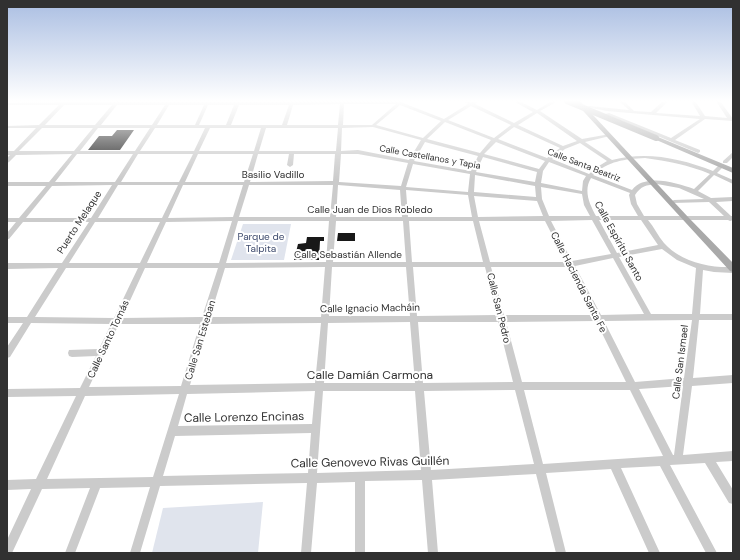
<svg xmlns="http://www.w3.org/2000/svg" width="740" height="560" viewBox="0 0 740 560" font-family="'DM Sans',sans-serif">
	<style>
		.green { fill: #e0e4ed }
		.building { fill: #181818 }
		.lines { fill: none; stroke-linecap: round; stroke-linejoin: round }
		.minor { fill: #cbcbcb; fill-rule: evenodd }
		.major { fill: #a9a9a9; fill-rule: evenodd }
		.major-bridge { stroke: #a9a9a9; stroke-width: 6 }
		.labels { text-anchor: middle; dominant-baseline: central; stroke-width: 4; stroke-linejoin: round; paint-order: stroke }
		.far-street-label { font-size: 9px; fill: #313131; stroke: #fff }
		.street-label { font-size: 10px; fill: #313131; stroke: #fff }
		.park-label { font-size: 10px; fill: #3e4b6d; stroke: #fff }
		.near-street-label { font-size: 12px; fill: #313131; stroke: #fff }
	</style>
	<rect width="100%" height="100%" fill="#fff"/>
	<g class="green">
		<path d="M243,224H291L284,260H231Z"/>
		<path d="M263,502L258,553H152L163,508Z"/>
	</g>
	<g class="building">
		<path d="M117,130H134L120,150H88L99,136H112Z"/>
		<path d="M338,233H355V241H337Z"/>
		<path d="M307,237H324V241H320L319,260H294L298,244L306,243Z"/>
	</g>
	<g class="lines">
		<g class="minor">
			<path d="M115,101H119V102L403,101V103L444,119L468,104L463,101L471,102L479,101L475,104L514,123L533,112L513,101H519L537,110L552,101H558L540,111L582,139L610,134V136L585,142L612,160C646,151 680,158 713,171L719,165H723V167L717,173L733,180V184L714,175L698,191L711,198L733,197V201L716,202L731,216H733V220L730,221L728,220H648C654,227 658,236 664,243C681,262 709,268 733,267V273L714,272L703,270L700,314H733V320H699L693,378L733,375V383L692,386L683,455L733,451V461L716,462L733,490V504L729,503L705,463L670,465L717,553H706L660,466L621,468L660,553H649L611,469L546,473L566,553H556L536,474L432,480L438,553H428L422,480L365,481V553H355V482L317,483L311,553H301L307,483L160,486L140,553H130L150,487L100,488L75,553H65L90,488L42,489L12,553H7V540L31,489L7,490V480L36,479L76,396L7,397V389L80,388L96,356L72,357L69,356L68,353L69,350L99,349L111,324L31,323L10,357L7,358V347L23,323H7V317H27L58,268L7,269V263H62L89,222H23L9,239H7V233L16,222H7V218H19L46,186H7V182H49L72,154L16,155L9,162L7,163V158L10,155H7V151H14L36,128H7V126L39,125L59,105H7V103L114,102ZM340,104L338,125H287L293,105ZM344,104H396L372,125H343ZM64,105H112L95,125H45ZM117,105H165L152,125H101ZM169,105H204L195,125H157ZM208,105H234L226,125H199ZM239,105H289L282,125H231ZM400,105L441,121L423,138L376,125ZM471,106L511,125L494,138L448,120ZM537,113L577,141L563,146L518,125ZM445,122L491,140L480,153L427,139ZM373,127L421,140L409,160L358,150L341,151L342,128ZM514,127L560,148L547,158L498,139ZM42,128H93L74,151H19ZM98,128H150L135,151H80ZM155,128H205L194,151H140ZM210,128H261L254,151H199ZM266,128H338L336,151H259ZM425,142L478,156L471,171L414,161ZM496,142L545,161L539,169L484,154ZM580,143L607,161L594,169L589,174L552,159L565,149ZM77,154H133L115,182H55ZM138,154H193L179,182H121ZM198,154H253L244,182H185ZM258,154H289L287,165L290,167L293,165L294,154H335L333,181L250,182ZM341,154H358L408,163L401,186L339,182ZM483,157L537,172L535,182L476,172ZM645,158C667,161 689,165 710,174L694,189C677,183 645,173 632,190L593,175C609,161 624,159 645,158ZM549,162L586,176L583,181L582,191L541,183L543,171ZM413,164L470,174L468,192L406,187ZM475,175L535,186L536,197L474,192ZM591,178L630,193L629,195L631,204L638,216H596C590,205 583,191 591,178ZM657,184L679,188L704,199L674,200L672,201V203L709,202L724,216H644L637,204L635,195C641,186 646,185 657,184ZM112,185L91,218H26L52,186ZM118,185H178L162,218H98ZM183,185H243L233,217L168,218ZM249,185H333L330,217H239ZM338,185L400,190L402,217H336ZM541,187L582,194L584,205L590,216H549L542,199ZM406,190L468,195L472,217H408ZM474,196L537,201L543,216L478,217ZM592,220L611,254L572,261L551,221ZM599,220H641L658,245L617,253ZM232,221L219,263H147L166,222ZM238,221H329L326,262L226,263ZM336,221H403L406,262H333ZM409,221H473L483,262H412ZM479,221H545L566,262H490ZM95,222H160L140,263H69ZM662,249L677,260L696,268L692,314H651L619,257ZM613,258L644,314L601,315L575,266ZM325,267L321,317H210L225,268ZM332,267H406L410,316H329ZM413,267H485L497,315L417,316ZM491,267H568L593,315H504ZM66,268H138L114,318L35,317ZM145,268H218L202,317L122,318ZM692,320L684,378L635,382L604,321ZM596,321L626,382H522L506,322ZM410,322L415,383H324L328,323ZM418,322H498L513,382L423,383ZM321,323L315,383L190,385L208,324ZM119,324H200L181,386L89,387ZM683,386L674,455H673L639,389ZM515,390L534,464L431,470L424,391ZM524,390H630L663,456L543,464ZM315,391L312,424L178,426L187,394ZM323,391H415L421,470L317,473ZM179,394L153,477L47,479L85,396ZM311,433L308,473L163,476L175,436Z"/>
			<path d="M619,101H624L634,111L651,112L663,101H668L656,113L700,116L691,101H695L705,116L727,118L716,101H720L733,119V121L705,119L675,140L700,150V152L698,153L605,114L609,113L671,138L700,119L607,111L587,107L589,106L629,110Z"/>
			<path d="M733,152V157L727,163H723V161Z"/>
		</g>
		<g class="major">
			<path d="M574,101H580L688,217L733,263V272L730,271Z"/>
			<path d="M654,137H658L733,168V173L654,139Z"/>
		</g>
		<path class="major-bridge" d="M567,101L656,138"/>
	</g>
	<linearGradient id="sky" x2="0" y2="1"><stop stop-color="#aabee2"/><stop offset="0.56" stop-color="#fff"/><stop offset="1" stop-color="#fff" stop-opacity="0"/></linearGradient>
	<rect width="740" height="180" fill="url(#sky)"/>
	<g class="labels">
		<g class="far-street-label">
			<text transform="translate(430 157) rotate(10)">Calle Castellanos y Tapia</text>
			<text transform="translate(584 165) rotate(21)">Calle Santa Beatriz</text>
		</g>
		<g class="street-label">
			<text x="273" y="174">Basilio Vadillo</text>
			<text x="370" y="209">Calle Juan de Dios Robledo</text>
			<text transform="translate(79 222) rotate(-57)">Puerto Melaque</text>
			<text transform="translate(619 241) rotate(61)">Calle Espíritu Santo</text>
			<text x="348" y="254">Calle Sebastián Allende</text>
			<text transform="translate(579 282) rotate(63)">Calle Hacienda Santa Fe</text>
			<text transform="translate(370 308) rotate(-1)">Calle Ignacio Macháin</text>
			<text transform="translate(499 308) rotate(76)">Calle San Pedro</text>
			<text transform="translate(108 339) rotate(-65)">Calle Santo Tomás</text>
			<text transform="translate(200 340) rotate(-73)">Calle San Esteban</text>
			<text transform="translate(680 362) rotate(-83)">Calle San Ismael</text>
		</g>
		<g class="park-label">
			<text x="261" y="236">Parque de<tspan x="261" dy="12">Talpita</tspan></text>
		</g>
		<g class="near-street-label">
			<text x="370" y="375">Calle Damián Carmona</text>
			<text transform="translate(244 417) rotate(-1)">Calle Lorenzo Encinas</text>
			<text transform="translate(370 462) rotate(-1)">Calle Genovevo Rivas Guillén</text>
		</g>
	</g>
	<rect width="740" height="560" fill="none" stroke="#313131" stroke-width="16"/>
</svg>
